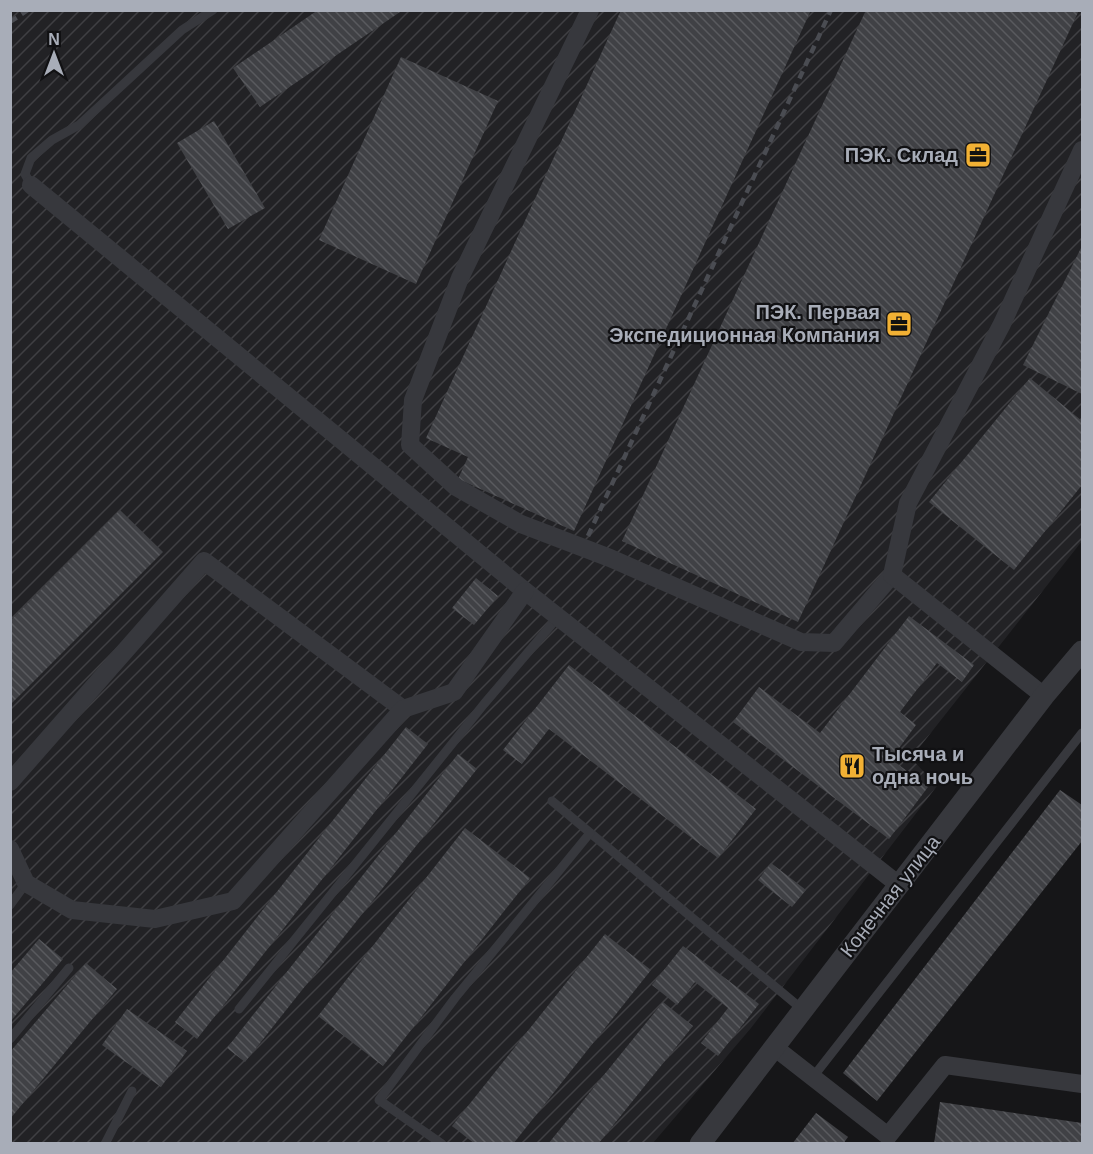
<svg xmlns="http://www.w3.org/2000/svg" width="1093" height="1154" viewBox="0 0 1093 1154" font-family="Arial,sans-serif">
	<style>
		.industrial { fill: url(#industrial-furrows) }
		.building { fill: url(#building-back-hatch) }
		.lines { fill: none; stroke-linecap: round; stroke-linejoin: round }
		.service { stroke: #37383d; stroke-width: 9 }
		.minor { stroke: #37383d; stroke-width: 18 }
		.tertiary { stroke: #37383d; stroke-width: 21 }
		.rail { stroke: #4a4c52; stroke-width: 4.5; stroke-dasharray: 8 6; stroke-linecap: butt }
		.labels { text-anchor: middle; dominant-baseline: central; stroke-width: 4.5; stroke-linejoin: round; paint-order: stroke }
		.poi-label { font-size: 20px; font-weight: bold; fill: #a8adb8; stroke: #111113; text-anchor: end }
		.street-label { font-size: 20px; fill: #a8adb8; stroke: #111113 }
	</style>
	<defs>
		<pattern id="industrial-furrows" width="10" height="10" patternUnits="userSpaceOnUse" patternTransform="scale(1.5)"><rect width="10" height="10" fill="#222225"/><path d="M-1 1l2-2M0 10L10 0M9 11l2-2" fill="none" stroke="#3f3f43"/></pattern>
		<pattern id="building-back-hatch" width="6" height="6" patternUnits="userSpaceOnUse" patternTransform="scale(1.5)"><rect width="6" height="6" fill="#404145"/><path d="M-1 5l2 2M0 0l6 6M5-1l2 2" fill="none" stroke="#595a5e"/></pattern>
	</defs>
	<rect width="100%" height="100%" fill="#161618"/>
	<path class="industrial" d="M10,11H1082V541L911,758L937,786L751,1028L653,1143H11Z"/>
	<g class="building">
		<path d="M318,10H403L260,107L233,68Z"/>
		<path d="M621,10H811L574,531L458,479L468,457L426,438Z"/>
		<path d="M866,10H1079L798,622L622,541Z"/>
		<path d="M401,57L498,101L416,284L319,240Z"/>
		<path d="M214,121L265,208L228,229L177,143Z"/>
		<path d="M1082,246V394L1023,365Z"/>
		<path d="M1030,378L1082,421V485L1014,570L929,502Z"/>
		<path d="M120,510L163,552L10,705V621Z"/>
		<path d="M476,578L498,596L474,625L452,608Z"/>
		<path d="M909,616L974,665L962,682L937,663L900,712L916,725L891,759L928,787L889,839L733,722L759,687L820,733Z"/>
		<path d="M569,665L756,809L718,858L549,729L522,764L503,750Z"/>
		<path d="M406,727L428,744L197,1039L175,1022Z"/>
		<path d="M458,754L477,769L245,1062L227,1048Z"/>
		<path d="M1060,790L1082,805V841L877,1101L843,1073Z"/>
		<path d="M465,828L530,878L383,1066L318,1016Z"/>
		<path d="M771,863L806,890L792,907L758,880Z"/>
		<path d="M605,934L651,970L513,1144H475L452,1126Z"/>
		<path d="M39,939L63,959L10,1022V973Z"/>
		<path d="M683,946L759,1004L718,1056L701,1043L728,1008L695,982L677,1005L652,985Z"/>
		<path d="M86,963L117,989L10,1119V1052Z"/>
		<path d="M663,1002L693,1026L598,1144H548Z"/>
		<path d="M127,1009L187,1051L161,1087L102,1045Z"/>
		<path d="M940,1102L1082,1123V1144H934Z"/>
		<path d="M816,1113L848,1137L843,1144H792Z"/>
	</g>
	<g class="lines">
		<g class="service">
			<path d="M31,185L25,174L31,158L52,140L79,125L182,30L213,10"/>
			<path d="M552,801L803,1010"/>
			<path d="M10,905L26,883"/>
			<path d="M239,1009L484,704L558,617"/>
			<path d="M10,1039L69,968"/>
			<path d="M813,1077L1082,733"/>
			<path d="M105,1144L132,1091"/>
			<path d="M442,1144L379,1100L455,998L590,833"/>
		</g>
		<g class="minor">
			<path d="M590,10L460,278L413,400L410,445L456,487L521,524L610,558L801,642L834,643L892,575"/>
			<path d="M31,185L525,591L899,885"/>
			<path d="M1044,696L892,575L908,503L1002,324L1082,150"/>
			<path d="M10,782L204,561L403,709"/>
			<path d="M10,849L26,883L72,910L155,919L233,901L403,709L454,692L525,591"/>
			<path d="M774,1047L888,1136L945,1065L1082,1084"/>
		</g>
		<path class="tertiary" d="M700,1144L1044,696L1082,651"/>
		<g class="rail">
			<path d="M10,22L28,10"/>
			<path d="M588,536L831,10"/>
		</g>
	</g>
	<defs>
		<symbol id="office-square" viewBox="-11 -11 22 22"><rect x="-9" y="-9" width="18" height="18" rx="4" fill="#f2b134" stroke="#111113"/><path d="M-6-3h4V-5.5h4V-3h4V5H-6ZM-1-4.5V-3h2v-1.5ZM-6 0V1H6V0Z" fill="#111"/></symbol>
		<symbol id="restaurant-square" viewBox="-11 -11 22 22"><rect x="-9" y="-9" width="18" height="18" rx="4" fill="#f2b134" stroke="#111113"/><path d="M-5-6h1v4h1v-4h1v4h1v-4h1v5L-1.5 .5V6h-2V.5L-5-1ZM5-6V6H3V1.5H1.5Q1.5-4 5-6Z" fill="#111"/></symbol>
	</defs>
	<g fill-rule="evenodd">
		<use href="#office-square" x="963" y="140" width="30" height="30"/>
		<use href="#office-square" x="884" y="309" width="30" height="30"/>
		<use href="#restaurant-square" x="837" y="751" width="30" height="30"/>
	</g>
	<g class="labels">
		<g class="poi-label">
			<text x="958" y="155">ПЭК. Склад</text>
			<text x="880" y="312">ПЭК. Первая<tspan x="880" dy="23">Экспедиционная Компания</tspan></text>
			<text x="872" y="754" text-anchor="start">Тысяча и<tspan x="872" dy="23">одна ночь</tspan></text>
		</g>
		<g class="street-label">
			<text transform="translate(890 896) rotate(-52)">Конечная улица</text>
		</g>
	</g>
	<rect width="1093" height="1154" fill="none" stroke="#a8adb8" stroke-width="24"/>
	<g transform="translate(54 54)" stroke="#111113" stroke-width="4.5" paint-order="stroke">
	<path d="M0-4.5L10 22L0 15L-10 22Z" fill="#a8adb8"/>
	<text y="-9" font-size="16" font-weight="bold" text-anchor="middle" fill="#a8adb8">N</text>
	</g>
</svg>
